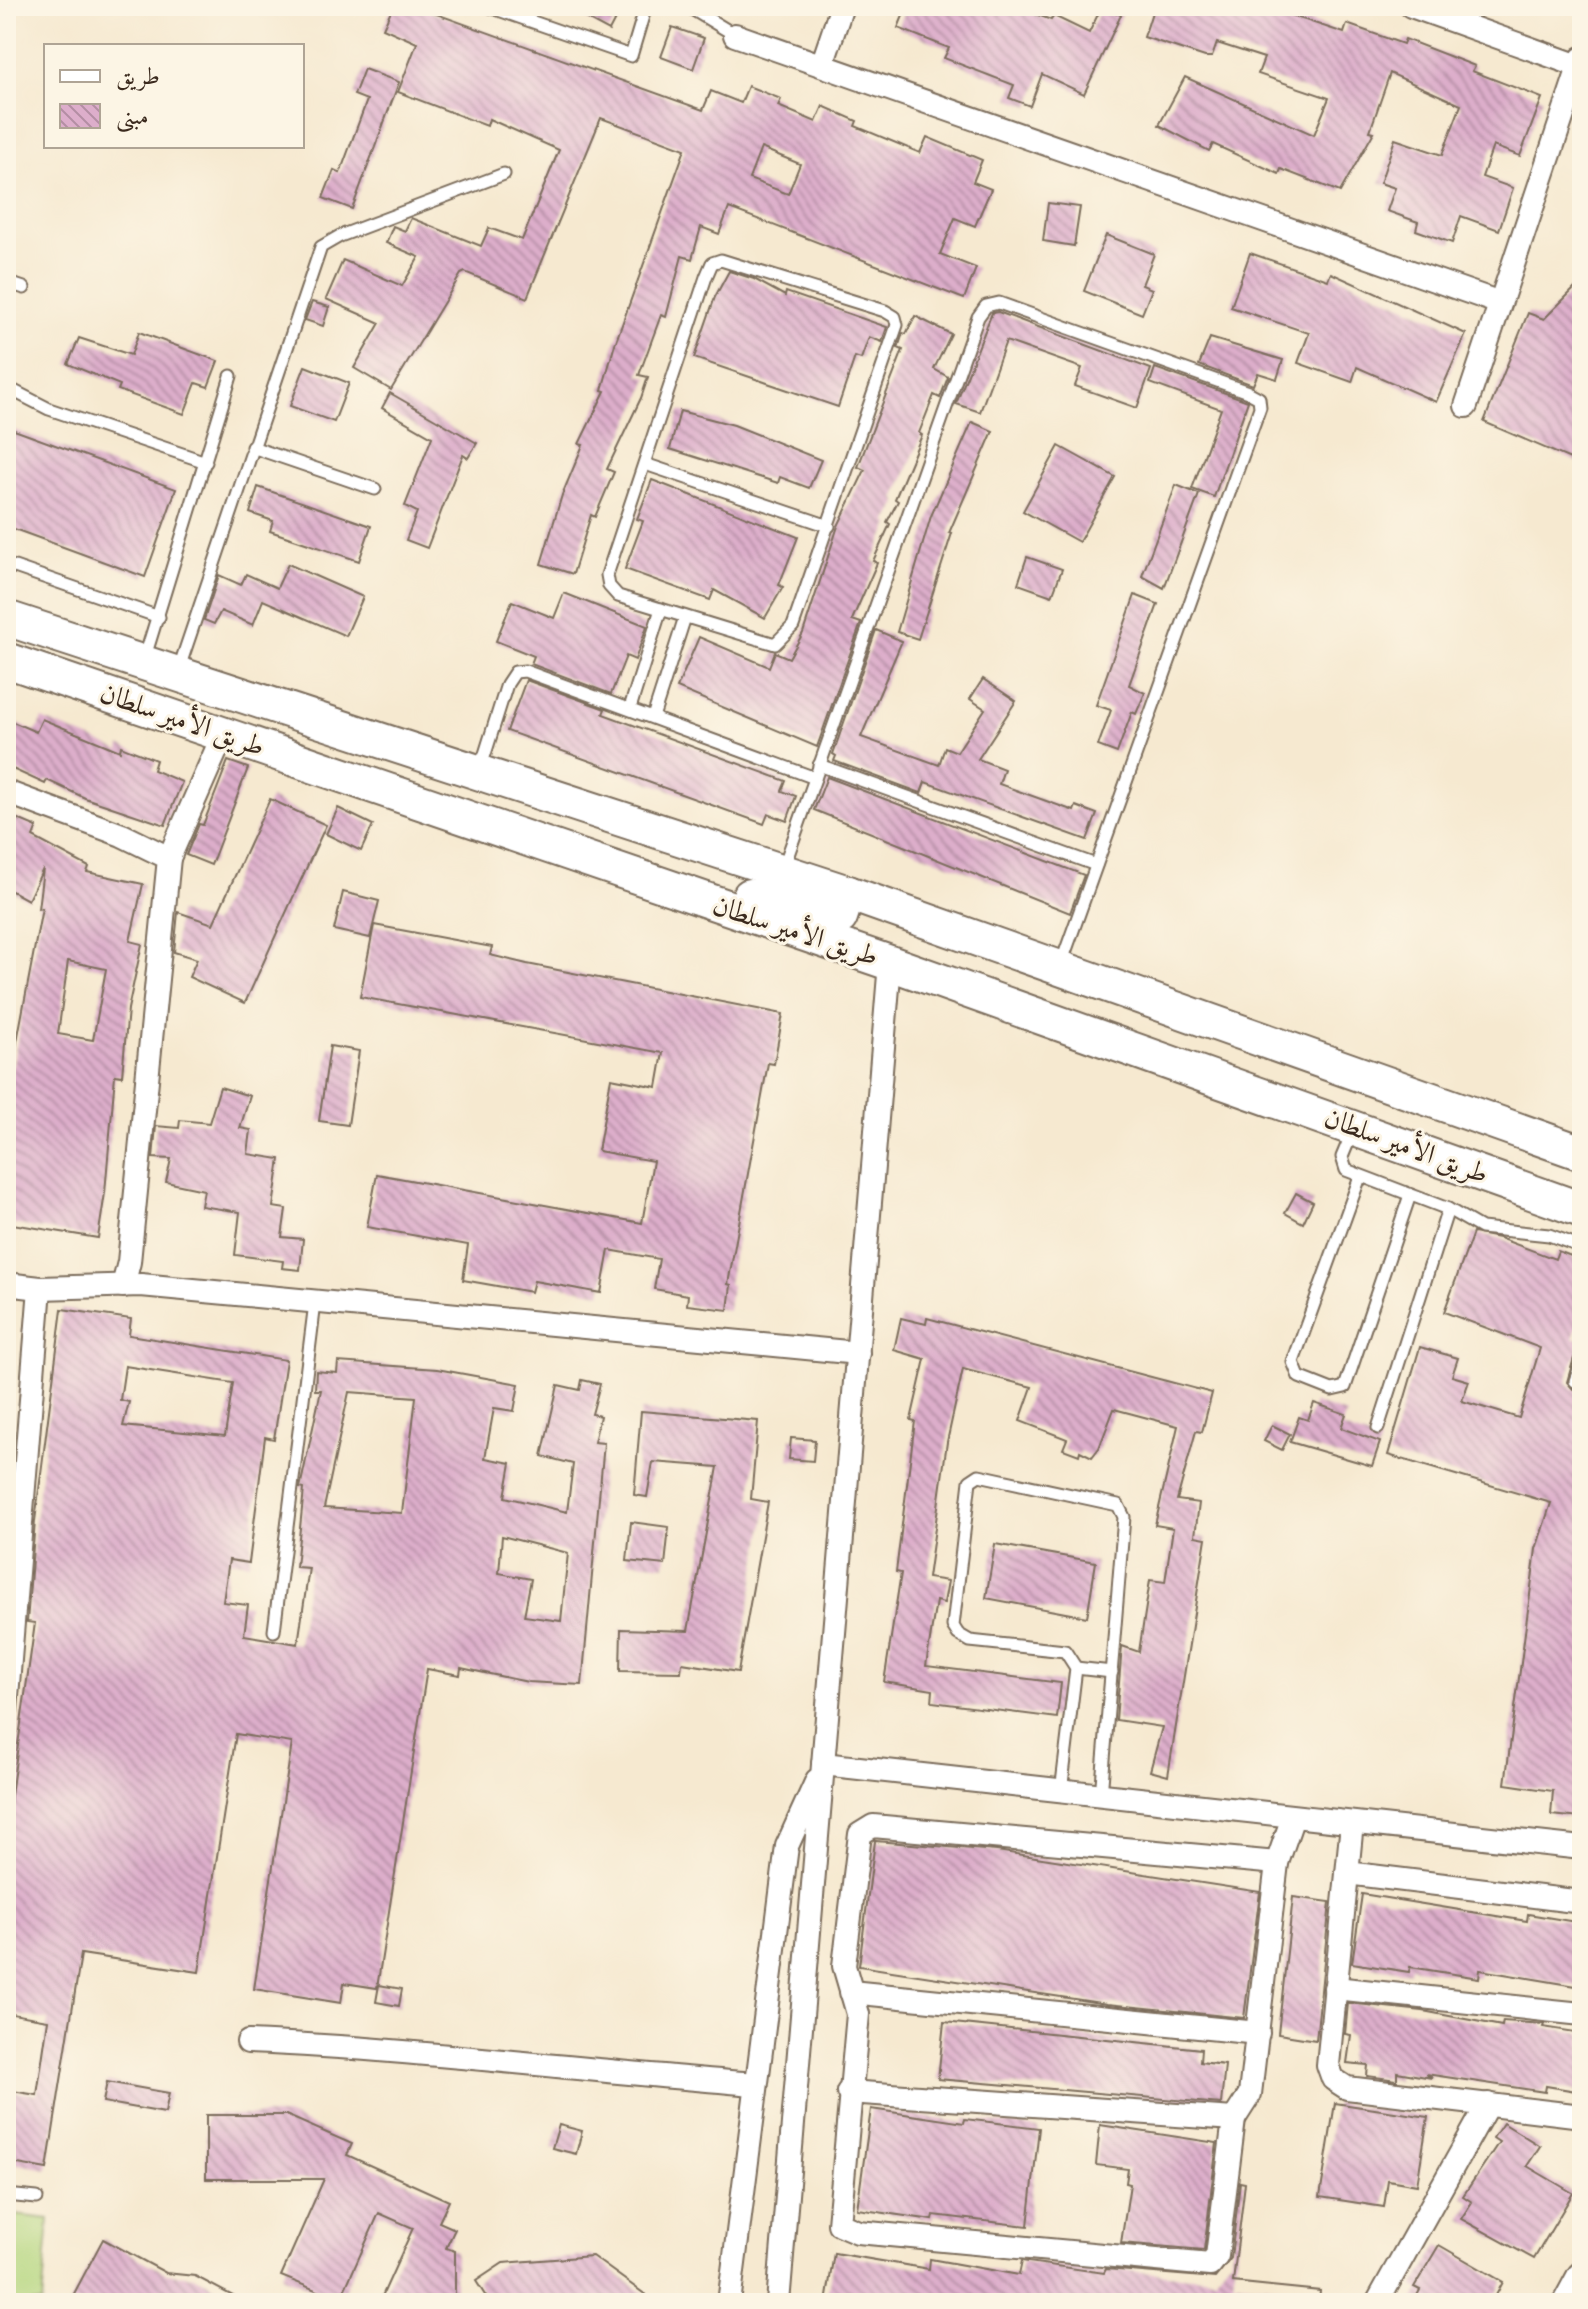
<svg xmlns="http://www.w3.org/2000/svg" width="1588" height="2309" viewBox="0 0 1588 2309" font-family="Vollkorn,Amiri,serif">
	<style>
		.park { fill: #b3d57d; stroke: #77804e; stroke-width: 2 }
		.building { fill: url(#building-back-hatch); fill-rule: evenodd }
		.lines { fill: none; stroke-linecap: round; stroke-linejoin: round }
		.lane-casing { stroke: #7c6d5c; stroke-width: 15 }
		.street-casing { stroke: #7c6d5c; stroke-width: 26 }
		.secondary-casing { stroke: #7c6d5c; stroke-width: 34 }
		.primary-casing { stroke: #7c6d5c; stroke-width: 38 }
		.lane { stroke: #fff; stroke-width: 11 }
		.street { stroke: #fff; stroke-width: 22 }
		.secondary { stroke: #fff; stroke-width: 30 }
		.primary { stroke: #fff; stroke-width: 34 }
		.labels { text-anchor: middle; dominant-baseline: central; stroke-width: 6; stroke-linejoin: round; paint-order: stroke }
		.street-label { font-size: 28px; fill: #3b2a1e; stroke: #fcf5e5 }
	</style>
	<defs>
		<pattern id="building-back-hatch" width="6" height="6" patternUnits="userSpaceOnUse" patternTransform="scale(2)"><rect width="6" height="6" fill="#ddaecb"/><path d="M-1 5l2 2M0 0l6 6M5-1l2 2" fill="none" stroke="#b48ea4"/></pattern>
	</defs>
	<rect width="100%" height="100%" fill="#fcf5e5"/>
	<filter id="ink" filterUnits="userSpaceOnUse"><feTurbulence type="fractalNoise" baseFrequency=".0125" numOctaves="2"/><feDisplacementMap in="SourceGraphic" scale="16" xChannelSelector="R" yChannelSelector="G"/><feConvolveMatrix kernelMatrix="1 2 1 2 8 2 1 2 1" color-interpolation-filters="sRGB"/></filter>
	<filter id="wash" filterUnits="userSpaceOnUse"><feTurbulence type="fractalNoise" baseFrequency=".006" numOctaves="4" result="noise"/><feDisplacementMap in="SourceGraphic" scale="32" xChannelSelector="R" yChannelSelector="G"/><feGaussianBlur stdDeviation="1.8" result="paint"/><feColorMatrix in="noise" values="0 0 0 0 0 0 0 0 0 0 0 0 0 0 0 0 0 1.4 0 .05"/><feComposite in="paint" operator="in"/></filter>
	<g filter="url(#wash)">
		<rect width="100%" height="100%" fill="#f6e9d0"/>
		<path class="park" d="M6,2214L49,2219L42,2303H6Z"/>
		<g id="blocks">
			<g class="building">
				<path d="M393,6H430L428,11L703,110L711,91L741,103L748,86L781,99L778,106L816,122L823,106L857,121L855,126L920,153L927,137L982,160L973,182L991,189L975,226L955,218L940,254L976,268L964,299L729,208L719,234L701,227L692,259L682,256L666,317L661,315L639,375L648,377L641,398L607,469L614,472L595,517L591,515L573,574L541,564L562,495L583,445L579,444L605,391L602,390L615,344L685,149L601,118L527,298L465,272L461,274L391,390L354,368L380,323L326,299L343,260L402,286L419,257L386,243L393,226L405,231L411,218L481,246L489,228L522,240L559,150L489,119L487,126L398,92L417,43L383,28ZM761,148L800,164L788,194L749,179Z"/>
				<path d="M563,6H622L609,31Z"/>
				<path d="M907,6H1015L1051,20L1054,16L1089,33L1102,6L1121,15L1084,94L1042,74L1030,106L1009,98L1014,85L944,58L949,48L898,28Z"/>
				<path d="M1154,6H1263L1344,33L1347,24L1403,44L1405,39L1475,66L1472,71L1542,98L1520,156L1493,146L1482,177L1513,188L1499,230L1461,216L1452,243L1416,230L1418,222L1387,211L1395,188L1380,183L1395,139L1442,155L1461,105L1390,73L1370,131L1374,132L1340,192L1281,169L1279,174L1213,144L1209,151L1159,125L1185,77L1314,135L1329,98L1258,74L1264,58L1217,43L1212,57H1205L1144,37Z"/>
				<path d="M672,27L704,38L693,69L661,57Z"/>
				<path d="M364,69L399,82L352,209L323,198L334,170L340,173L367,100L354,95Z"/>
				<path d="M1048,203L1080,207L1074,246L1043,241Z"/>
				<path d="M1106,235L1154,254L1142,285L1152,289L1142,314L1084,291Z"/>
				<path d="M1250,253L1328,280L1331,273L1466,334L1436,402L1357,367L1352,382L1298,363L1309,333L1231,307Z"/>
				<path d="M729,271L754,279L785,296L786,292L887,327L882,342L869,337L861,359L855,357L838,407L694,358L715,297Z"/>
				<path d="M1582,281V464L1484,422L1528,313L1544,319Z"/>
				<path d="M312,302L329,307L323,326L305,320Z"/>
				<path d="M998,312L1151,369L1137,408L1075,386L1082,368L1006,341L980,412L956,404L992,313Z"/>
				<path d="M915,316L951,334L934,369L948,377L940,398L934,395L919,433L922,435L895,499L898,501L887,522L890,524L873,561L877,563L852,620L861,623L817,747L677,688L699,637L769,667L775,652L789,658L803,633L838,526L865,470L858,467L903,350L898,348L903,333L906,334Z"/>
				<path d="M139,332L218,361L208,387L196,383L184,414L118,390L120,385L68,364L79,338L131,355Z"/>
				<path d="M1210,338L1283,360L1277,379L1258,373L1253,385L1199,365Z"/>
				<path d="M305,366L349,383L334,422L290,406Z"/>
				<path d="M1155,368L1248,401L1214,497L1192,489L1221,409L1150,383Z"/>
				<path d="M390,393L477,443L468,458L463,455L427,548L406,540L417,512L405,506L432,437L382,408Z"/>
				<path d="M680,411L734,425L821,460L809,488L780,477L778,483L670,449Z"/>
				<path d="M972,422L993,431L949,533H952L918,639L897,632L931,516Z"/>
				<path d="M6,427L176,489L145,577L6,526Z"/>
				<path d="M1059,446L1115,477L1079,542L1023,511Z"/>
				<path d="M652,480L798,537L779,585L783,587L765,618L714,590L710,600L625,569L643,521L637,519Z"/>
				<path d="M1176,485L1199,494L1164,588L1142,576Z"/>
				<path d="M258,487L371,526L359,561L270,531L273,521L250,513Z"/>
				<path d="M1027,557L1062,569L1052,596L1018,584Z"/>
				<path d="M288,564L363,597L346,636L263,600L253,625L221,611L214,624L204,620L219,575L241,585L246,574L277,588Z"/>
				<path d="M564,593L647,626L635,660L626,656L611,694L531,664L534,656L496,641L512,601L554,618Z"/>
				<path d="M1135,595L1158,604L1129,685L1145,693L1136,714L1132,712L1117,753L1098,746L1111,710L1096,705Z"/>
				<path d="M876,630L902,641L861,737L939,765L945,747L957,752L985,709L970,699L983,679L1016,701L978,759L1004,769L999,784L1074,811L1076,806L1097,814L1087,840L925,782L921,793L834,761L836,756L833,754Z"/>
				<path d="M526,680L605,709L603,714L786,781L782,791L796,796L787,821L768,814L764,824L507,731Z"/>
				<path d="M6,719L36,732L42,719L120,751L121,746L156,760L153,770L182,782L165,825L85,798L47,780L45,784L6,766Z"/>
				<path d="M228,761L248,768L211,865L186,855L199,824L203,825Z"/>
				<path d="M827,777L1084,875L1070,913L814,810Z"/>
				<path d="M270,799L326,825L245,1003L189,977L197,959L174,952L178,912L213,924Z"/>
				<path d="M338,808L373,825L361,851L326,834Z"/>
				<path d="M6,814L37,827L33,837L89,867L87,872L143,884L130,941L142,944L128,1009L122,1076L115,1075L105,1193L98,1238L6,1223V1100L42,908L38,909L43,869L28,900L6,888ZM68,961L106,969L93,1040L58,1034Z"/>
				<path d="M343,892L379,901L370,938L334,930Z"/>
				<path d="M374,925L492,947L490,955L527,964L783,1014L774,1064L768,1063L728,1284L731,1285L728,1310L687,1305L688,1295L654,1289L659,1259L609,1250L601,1293L534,1281L531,1292L463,1280L468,1245L367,1227L377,1174L642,1223L653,1161L598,1151L611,1078L657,1087L663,1053L360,997Z"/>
				<path d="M330,1046L359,1051L348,1125L319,1121Z"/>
				<path d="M220,1087L250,1096L240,1128L251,1130L248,1154L280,1159L273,1207L286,1209L282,1237L303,1239L300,1270L282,1268L283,1261L235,1255L240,1212L201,1206L204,1190L166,1182L171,1159L153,1158L156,1126L179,1128L180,1120L209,1123Z"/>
				<path d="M1296,1193L1313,1202L1303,1223L1285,1213Z"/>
				<path d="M1473,1233L1499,1238L1555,1259L1558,1251L1582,1260V1315L1573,1338L1582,1339V1354L1574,1358L1567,1382L1573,1389L1582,1386V1818L1551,1815L1553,1791L1505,1784L1536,1549L1551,1503L1388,1455L1420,1347L1458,1358L1452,1376L1469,1381L1462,1401L1519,1418L1540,1348L1444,1312Z"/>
				<path d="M62,1309L131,1319L129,1335L286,1360L274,1439L265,1437L249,1563L229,1560L223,1602L248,1605L244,1635L298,1644L309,1568L296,1567L304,1489L300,1488L321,1390H315L316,1371L337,1373L338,1362L437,1369L519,1384L514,1411L494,1408L485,1458L511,1463L505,1497L567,1512L573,1464L542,1456L558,1385L580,1390L582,1380L600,1384L592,1414L600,1416L594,1442L604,1443L582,1685L528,1682L461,1668L460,1675L427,1669L377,1988L344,1983L341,2003L254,1989L292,1743L236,1734L199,1972L81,1954L47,2169L6,2162V2090L37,2095L48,2020L6,2013V1831L35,1623L27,1622L35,1521ZM125,1366L233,1383L225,1436L123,1426L129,1402L120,1400ZM349,1392L416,1397L402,1513L324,1508ZM502,1536L568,1553L561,1621L524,1616L531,1579L499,1573Z"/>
				<path d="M901,1318L926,1324L927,1318L1212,1393L1202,1432L1196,1431L1177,1500L1199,1503L1195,1536L1206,1538L1168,1776L1150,1771L1162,1727L1116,1720L1122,1646L1139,1652L1150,1580L1165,1582L1173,1528L1155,1525L1178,1426L1114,1409L1099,1448L1092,1457L1080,1451L1079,1455L1063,1449L1067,1439L1020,1421L1032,1387L963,1369L947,1442L928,1578L948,1581L944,1603L936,1601L926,1666L1061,1683L1057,1718L932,1702L933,1690L884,1682L901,1573L896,1572L915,1421L911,1420L925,1359L894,1350Z"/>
				<path d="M1314,1403L1346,1414L1341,1428L1380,1442L1372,1466L1290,1442L1299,1417L1308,1420Z"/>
				<path d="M641,1411L758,1421L751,1499L768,1502L738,1672L682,1663L681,1672L620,1671L621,1629L688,1631L718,1467L653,1462L647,1497L634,1495Z"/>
				<path d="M1272,1425L1290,1434L1282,1450L1264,1441Z"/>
				<path d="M791,1438L815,1440L813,1461L789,1459Z"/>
				<path d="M631,1522L669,1527L665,1565L627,1561Z"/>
				<path d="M995,1544L1096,1562L1087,1617L986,1598Z"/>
				<path d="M875,1841L997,1851L1260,1892L1244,2018L1107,2004L859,1966Z"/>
				<path d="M1362,1894L1527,1921L1528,1914L1582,1923V1987L1480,1970L1479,1978L1410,1967L1409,1972L1352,1963Z"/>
				<path d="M1293,1897L1330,1902L1316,2040L1278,2034Z"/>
				<path d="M379,1985L402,1989L399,2006L376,2002Z"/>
				<path d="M1348,2003L1423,2011L1502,2026L1503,2021L1544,2024L1543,2027L1582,2033V2092L1546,2086L1545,2092L1426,2074L1432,2078L1397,2072V2080L1367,2076L1368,2065L1347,2063L1351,2035L1345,2034Z"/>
				<path d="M944,2022L1201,2049L1200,2062L1225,2065L1221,2104L938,2079Z"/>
				<path d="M107,2082L169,2093L165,2113L103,2102Z"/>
				<path d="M1335,2103L1428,2117L1417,2185L1388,2180L1384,2207L1320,2197Z"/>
				<path d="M871,2109L964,2123L965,2119L1039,2128L1028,2226L934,2215L933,2220L857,2209Z"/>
				<path d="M206,2115H286L352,2144L347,2155L449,2201L439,2222L455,2229L446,2248L455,2251V2303H379L413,2228L379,2213L340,2300L281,2276L324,2179H206Z"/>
				<path d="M1503,2123L1540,2146L1527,2166L1573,2193L1534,2259L1461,2219L1472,2202L1463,2196L1499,2142L1493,2138Z"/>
				<path d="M559,2125L582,2131L576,2154L552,2148Z"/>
				<path d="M1100,2125L1217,2143L1204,2250L1121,2243L1130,2184L1126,2183L1128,2169L1096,2165Z"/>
				<path d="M1240,2182L1245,2183L1233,2282L1320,2291L1319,2303H826L834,2253L929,2269L930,2259L1019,2275L1022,2261L1104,2273L1106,2269L1215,2278L1231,2258Z"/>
				<path d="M103,2239L166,2273L195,2276L246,2303H69Z"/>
				<path d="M1439,2245L1503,2282L1492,2303H1413L1420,2290L1414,2287Z"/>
				<path d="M592,2256L657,2303H490L476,2281L503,2263Z"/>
			</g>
		</g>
	</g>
	<g filter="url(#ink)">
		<use href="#blocks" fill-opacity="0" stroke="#7c6d5c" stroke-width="2"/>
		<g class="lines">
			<defs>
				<g id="lane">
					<path d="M487,6L631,56L646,6"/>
					<path d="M687,6L735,35"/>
					<path d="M721,260L885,311L895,317L897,325L793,626L775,644L618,596L609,586L607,575L706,277L712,263Z"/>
					<path d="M6,282L24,288"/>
					<path d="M6,387L49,409L206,462"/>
					<path d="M252,447L375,489"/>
					<path d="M645,464L829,526"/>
					<path d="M6,564L159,617"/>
					<path d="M144,660L231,376"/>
					<path d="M178,671L321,247L340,236L504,174"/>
					<path d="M630,708L661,609"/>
					<path d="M653,717L685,617"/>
					<path d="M819,765L1096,865"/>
					<path d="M480,770L507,684L515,672L525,671L815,778"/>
					<path d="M783,869L978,317L986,306L999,303L1248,392L1259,398L1260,407L1061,964"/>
					<path d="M1352,1133L1342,1157L1346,1170L1448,1209L1481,1228L1549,1235L1582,1247"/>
					<path d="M1360,1177L1293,1362L1299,1377L1332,1390L1345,1387L1410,1195"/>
					<path d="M1575,1381L1582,1362"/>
					<path d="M1378,1428L1448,1209"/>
					<path d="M274,1631L315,1303"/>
					<path d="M1076,1668L1112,1672"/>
					<path d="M1061,1792L1076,1668L1065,1651L970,1641L958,1634L953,1626L970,1481L979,1475L1118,1505L1124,1517L1101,1796"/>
					<path d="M6,2195L37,2198"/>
				</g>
				<g id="street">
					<path d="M1411,6L1579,66"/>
					<path d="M735,35L1500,303"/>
					<path d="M822,65L842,6"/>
					<path d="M1466,406L1582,58"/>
					<path d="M6,792L122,835L169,858L129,1262L123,1286"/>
					<path d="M169,858L223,735"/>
					<path d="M6,1284L40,1288L141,1285L858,1353"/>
					<path d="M6,1709L40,1288"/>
					<path d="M823,1764L1582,1848"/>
					<path d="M1352,1823L1328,2065L1333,2079L1347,2088L1582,2116"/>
					<path d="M1347,1873L1582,1902"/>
					<path d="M1335,1988L1582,2014"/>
					<path d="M851,1992L1258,2033"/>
					<path d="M248,2042C418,2049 586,2071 756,2084"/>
					<path d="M848,2092L1234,2119L1250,2094L1277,1863L1293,1817"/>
					<path d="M1234,2119L1217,2256L1210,2265L858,2232L839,2224L858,2014L844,1966L860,1834L873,1826L1277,1863"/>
					<path d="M729,2303L787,1846L817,1780"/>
					<path d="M778,2303L890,963"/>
					<path d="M1377,2303L1488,2104"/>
				</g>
				<path id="secondary" d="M1568,2303L1582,2277"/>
				<g id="primary">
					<path d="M6,618L848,893L1582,1153"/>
					<path d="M6,660L890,963L1582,1210"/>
					<path d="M750,896L840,917L848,893"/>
				</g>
			</defs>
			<use href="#lane" class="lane-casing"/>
			<use href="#street" class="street-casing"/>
			<use href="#secondary" class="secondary-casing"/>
			<use href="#primary" class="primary-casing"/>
			<use href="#lane" class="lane"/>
			<use href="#street" class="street"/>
			<use href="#secondary" class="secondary"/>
			<use href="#primary" class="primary"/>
		</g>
	</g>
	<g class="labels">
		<g class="street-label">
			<text transform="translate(182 721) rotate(19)">طريق الأمير سلطان</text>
			<text transform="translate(795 932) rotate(18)">طريق الأمير سلطان</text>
			<text transform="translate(1406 1147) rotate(20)">طريق الأمير سلطان</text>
		</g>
	</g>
	<rect width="1588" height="2309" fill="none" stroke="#fcf5e5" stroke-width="32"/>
	<rect x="44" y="44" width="260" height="104" fill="#fcf5e5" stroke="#afa495" stroke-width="2"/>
	<rect x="60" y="70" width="40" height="12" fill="#ffffff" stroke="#afa495" stroke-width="2"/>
	<text x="116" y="84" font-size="24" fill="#3b2a1e">طريق</text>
	<rect x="60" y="104" width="40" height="24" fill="url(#building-back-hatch)" stroke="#afa495" stroke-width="2"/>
	<text x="116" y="124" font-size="24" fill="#3b2a1e">مبنى</text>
</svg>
